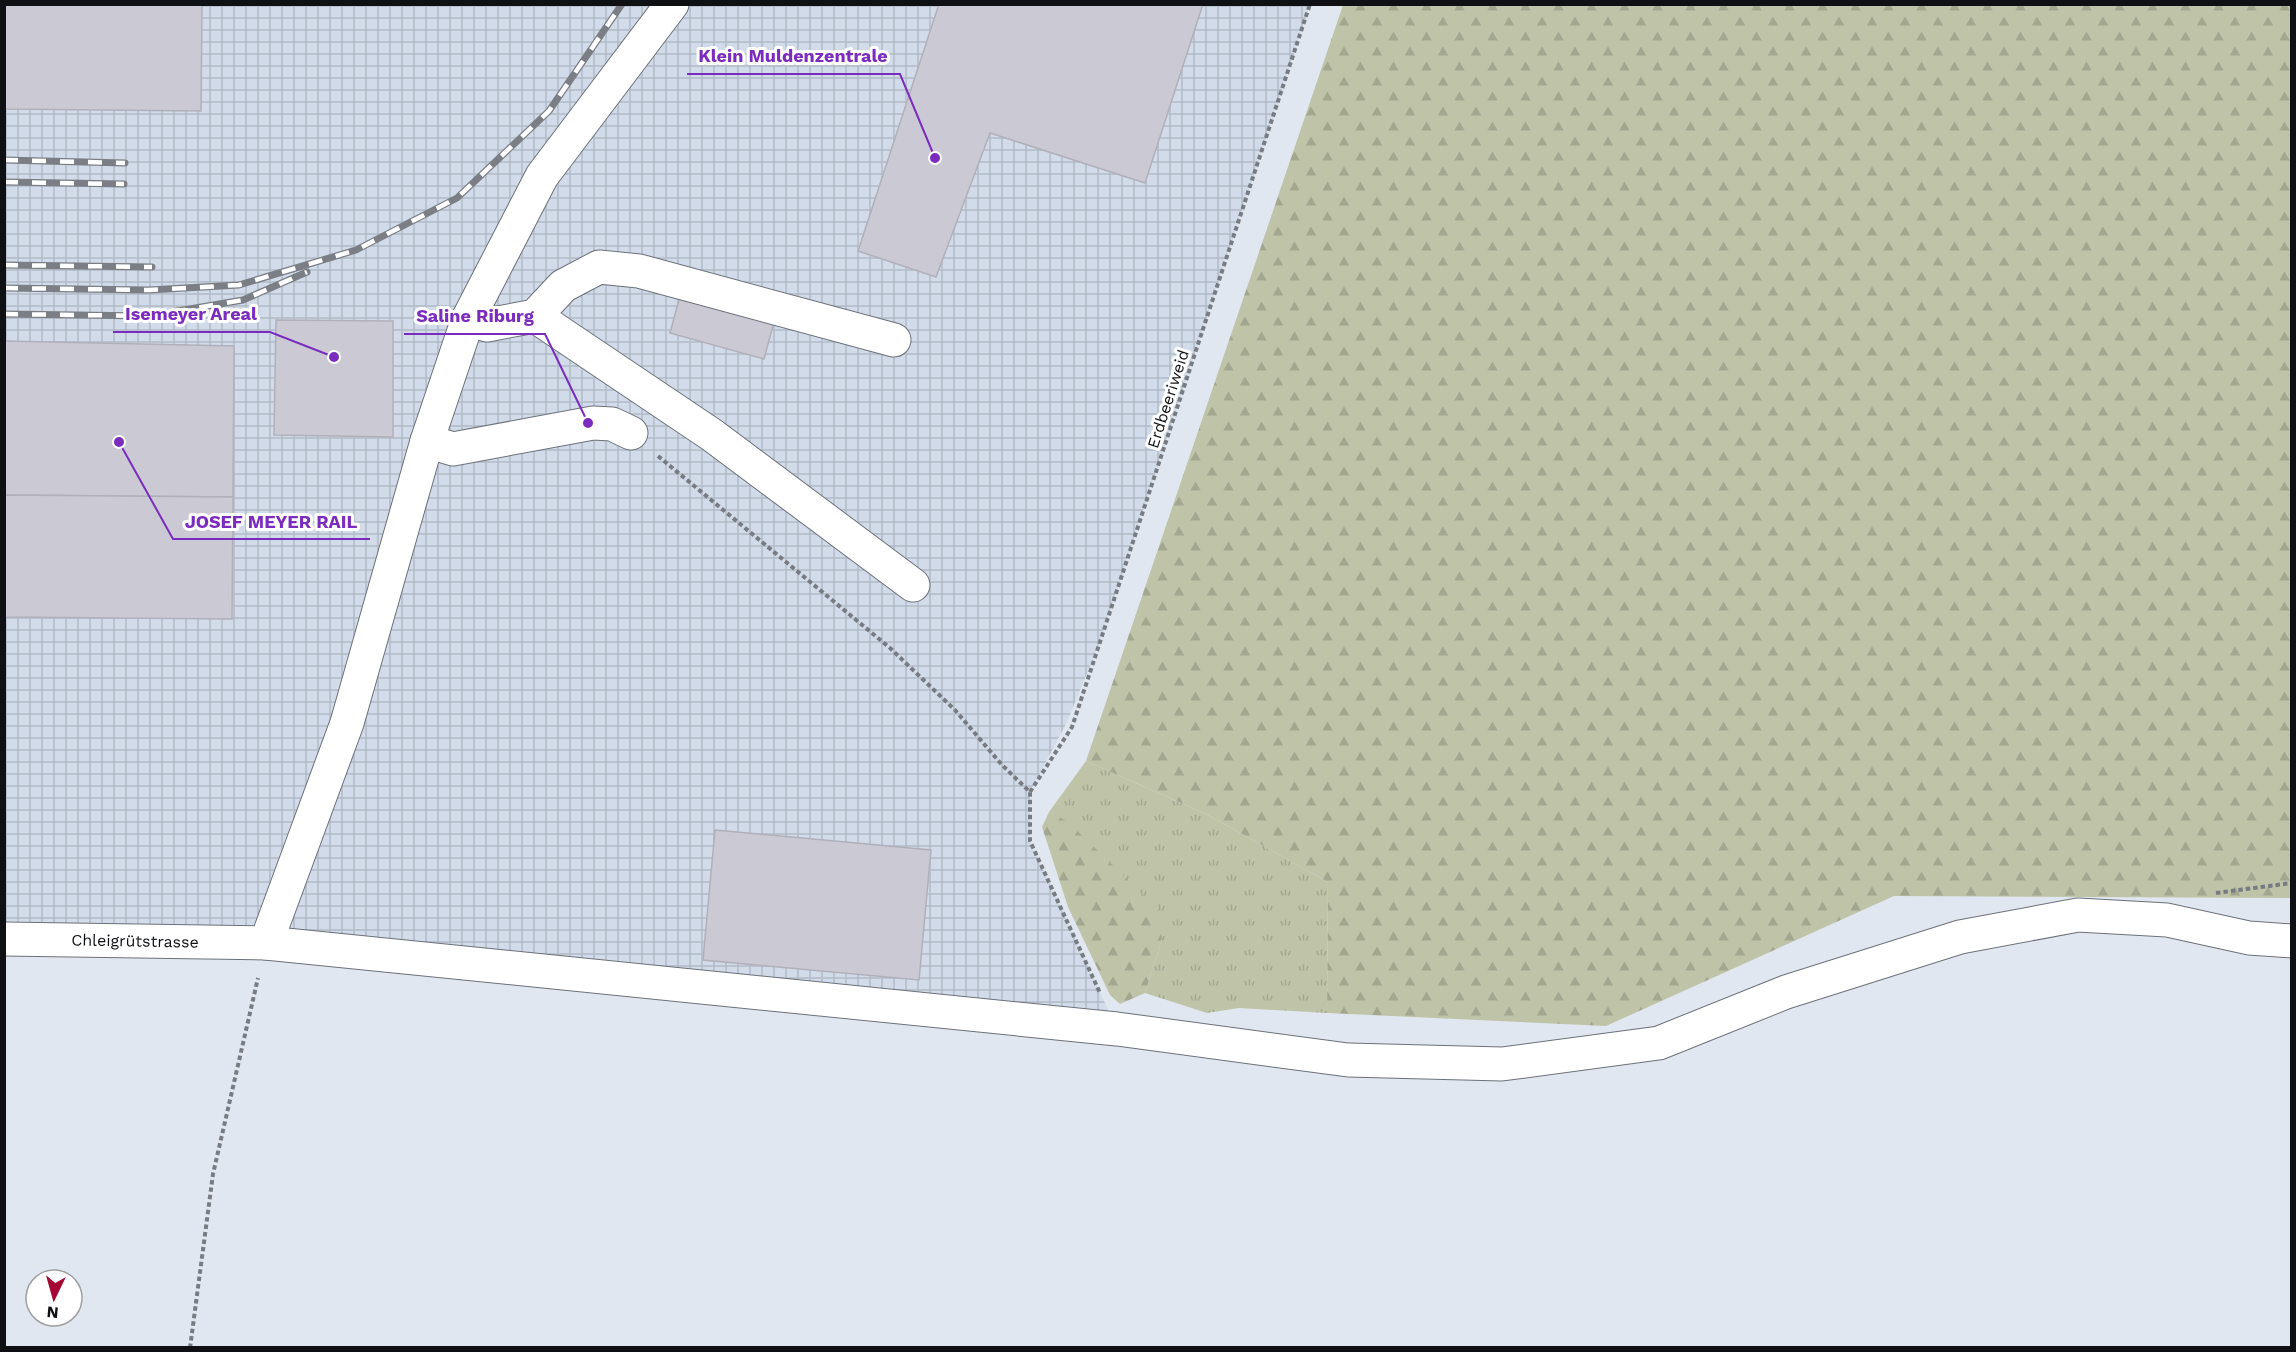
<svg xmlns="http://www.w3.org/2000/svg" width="2296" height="1352" viewBox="0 0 2296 1352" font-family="'Work Sans',sans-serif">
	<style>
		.industrial { fill: url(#industrial-grid) }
		.grass { fill: url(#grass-tufts) }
		.forest { fill: url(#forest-firs) }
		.building { fill: #cbcad4; stroke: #b1b0ba; stroke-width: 1.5 }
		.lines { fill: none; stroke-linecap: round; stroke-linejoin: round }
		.minor-casing { stroke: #6c7179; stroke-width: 35 }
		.path { stroke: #787c82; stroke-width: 4; stroke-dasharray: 4.5 3; stroke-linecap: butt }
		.minor { stroke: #fff; stroke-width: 33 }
		.rail-casing { stroke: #7b7f85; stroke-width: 7 }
		.rail { stroke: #fff; stroke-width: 4.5; stroke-dasharray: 14; stroke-linecap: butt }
		.labels { text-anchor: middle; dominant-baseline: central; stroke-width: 6; stroke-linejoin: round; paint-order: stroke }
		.street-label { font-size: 16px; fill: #0e1013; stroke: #fff }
		.leader { fill: none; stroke: #7b2cbf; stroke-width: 2 }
		.callout-dot { fill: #7b2cbf; stroke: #fff; stroke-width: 2 }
		.callout-label { font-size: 18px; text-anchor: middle; font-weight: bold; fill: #7b2cbf; stroke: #fff; stroke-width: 6; stroke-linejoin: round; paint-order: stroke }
	</style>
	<defs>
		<pattern id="industrial-grid" width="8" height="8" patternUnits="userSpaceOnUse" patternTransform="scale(1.5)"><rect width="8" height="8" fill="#d1dbea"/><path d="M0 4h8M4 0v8" fill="none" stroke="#b2bbc8"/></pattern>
		<pattern id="grass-tufts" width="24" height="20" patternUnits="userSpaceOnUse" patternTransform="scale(1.5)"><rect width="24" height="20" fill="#bfc4a8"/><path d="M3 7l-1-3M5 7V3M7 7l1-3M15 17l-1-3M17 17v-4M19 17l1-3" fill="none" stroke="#a3a790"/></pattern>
		<pattern id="forest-firs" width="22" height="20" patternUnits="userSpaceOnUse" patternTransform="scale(1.5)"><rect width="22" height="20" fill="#bfc4a8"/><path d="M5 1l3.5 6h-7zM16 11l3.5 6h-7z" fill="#a3a790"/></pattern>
	</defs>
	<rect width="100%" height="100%" fill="#e1e7f0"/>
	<path class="industrial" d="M5,5H1310L1098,647L1066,724L1030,792V841L1117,1029L266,943L5,939Z"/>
	<path class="grass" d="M1086,761L1206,814L1328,882L1327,1013L1239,1008L1207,1013L1145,993L1162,939L1049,812Z"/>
	<g class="forest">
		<path d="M1343,5H2291V898L1894,896L1606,1026L1327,1013L1328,882L1206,814L1086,761Z"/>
		<path d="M1049,812L1068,822L1157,908L1162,939L1145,993L1120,1004L1110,995L1068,907L1042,827Z"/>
	</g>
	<g class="building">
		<path d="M4,4H202L201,111L4,109Z"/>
		<path d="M939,4H1203L1145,183L990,133L936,277L858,251Z"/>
		<path d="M680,296L774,322L764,359L670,333Z"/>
		<path d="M276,320L393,321V437L274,435Z"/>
		<path d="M4,341L234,346L233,497L4,495Z"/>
		<path d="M4,495L233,497L232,619L4,617Z"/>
		<path d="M715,830L931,850L919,980L703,960Z"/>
	</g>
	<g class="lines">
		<defs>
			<g id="minor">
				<path d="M535,316L712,435L913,585"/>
				<path d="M468,319L487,325L535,316L563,286L599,267L639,271L894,340"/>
				<path d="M427,441L453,449L593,423L612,424L631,433"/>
				<path d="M4,939L266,943L1117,1029L1348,1060L1502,1064L1659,1043L1786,992L1960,937L2078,915L2167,920L2249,938L2292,941"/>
				<path d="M266,943L347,723L427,441L468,319L542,176L672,4"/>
			</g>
		</defs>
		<use href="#minor" class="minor-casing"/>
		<g class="path">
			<path d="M658,456L890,648L955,710L1002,765L1030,792V841L1100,993"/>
			<path d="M1030,792L1072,727L1310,4"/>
			<path d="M2216,893L2292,883"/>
			<path d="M190,1348L213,1174L258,978"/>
		</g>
		<use href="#minor" class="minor"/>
		<defs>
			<g id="rail">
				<path d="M4,160L125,163"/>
				<path d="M4,182L124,184"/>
				<path d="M4,265L152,267"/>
				<path d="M4,288L149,290L239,285L356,250L457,198L549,111L622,4"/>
				<path d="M4,314L148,316L243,300L307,272"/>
			</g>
		</defs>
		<use href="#rail" class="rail-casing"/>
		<use href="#rail" class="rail"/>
	</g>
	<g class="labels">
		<g class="street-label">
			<text transform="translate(1168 399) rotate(-72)">Erdbeeriweid</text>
			<text transform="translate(135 941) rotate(1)">Chleigrütstrasse</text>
		</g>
	</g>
	<path class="leader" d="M935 158L900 74H687M334 357L270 332H113M588 423L545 334H404M119 442L173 539H370"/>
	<g class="callout-dot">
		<circle cx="935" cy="158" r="6"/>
		<circle cx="334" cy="357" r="6"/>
		<circle cx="588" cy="423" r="6"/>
		<circle cx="119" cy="442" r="6"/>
	</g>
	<g class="callout-label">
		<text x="793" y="62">Klein Muldenzentrale</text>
		<text x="191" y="320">Isemeyer Areal</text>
		<text x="475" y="322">Saline Riburg</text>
		<text x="271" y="528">JOSEF MEYER RAIL</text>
	</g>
	<rect width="2296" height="1352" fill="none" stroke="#0e1013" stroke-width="12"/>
	<g transform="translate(54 1298) rotate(185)"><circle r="28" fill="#ffffff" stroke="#9f9fa1" stroke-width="1.5"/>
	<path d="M0-4.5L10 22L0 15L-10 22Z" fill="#a40833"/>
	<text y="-9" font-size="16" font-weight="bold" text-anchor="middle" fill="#0e1013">N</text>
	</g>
</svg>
